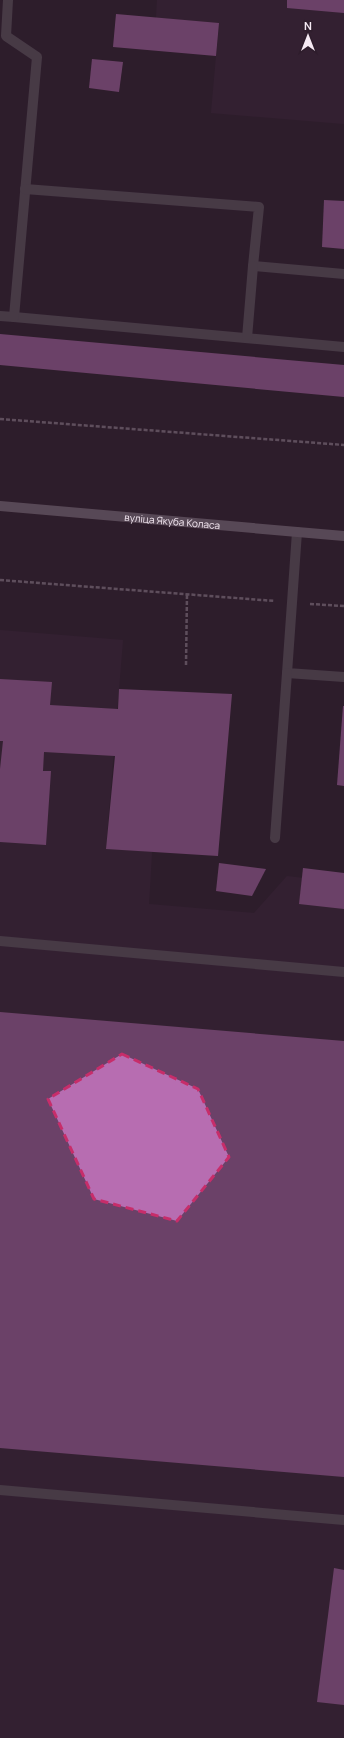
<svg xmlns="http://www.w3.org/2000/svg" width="344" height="1738" viewBox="0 0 344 1738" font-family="Manrope,sans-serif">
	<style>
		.built { fill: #3b2539 }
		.building { fill: #b76db1 }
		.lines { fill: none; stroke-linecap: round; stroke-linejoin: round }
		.path { stroke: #998a97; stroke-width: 2.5; stroke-dasharray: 4 2; stroke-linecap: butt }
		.lane { stroke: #665d65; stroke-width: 10 }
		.secondary { stroke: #8b7d89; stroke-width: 10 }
		.marked { fill: none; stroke: #c72d6a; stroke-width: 3; stroke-dasharray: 8 5; stroke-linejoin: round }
		.labels { text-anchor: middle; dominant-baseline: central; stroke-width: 4; stroke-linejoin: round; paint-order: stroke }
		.street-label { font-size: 10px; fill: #f5e9f3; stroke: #2e1d2c }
	</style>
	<rect width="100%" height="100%" fill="#2e1d2c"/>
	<g class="built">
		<path d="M157,0H344V124L211,113L219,23L156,18Z"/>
		<path d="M0,630L123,640L106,848L152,852L149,904L254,913L287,876L344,883V1738H0Z"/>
	</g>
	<g class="building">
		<path d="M287,0H344V13L287,8Z"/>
		<path d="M116,14L219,23L216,56L113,47Z"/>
		<path d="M92,59L123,62L119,92L89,88Z"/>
		<path d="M324,200L344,201V249L322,247Z"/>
		<path d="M0,334L344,365V397L0,365Z"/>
		<path d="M0,679L52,682L50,705L118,709L119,689L232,694L218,856L106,849L115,756L44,752L43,771H51L46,845L0,842V769L3,741H0Z"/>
		<path d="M343,706H344V786L337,785Z"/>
		<path d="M219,863L266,869L252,896L216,891Z"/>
		<path d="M303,868L344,873V909L299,904Z"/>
		<path d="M0,1012L344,1041V1477L0,1448Z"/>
		<path d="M334,1568L344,1570V1705L317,1702Z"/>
	</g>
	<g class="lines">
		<g class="path">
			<path d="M0,419L344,445"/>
			<path d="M0,580L275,601"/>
			<path d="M310,604L344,606"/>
			<path d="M186,665L187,594"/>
		</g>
		<g class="lane">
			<path d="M8,0L6,36L37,57L14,317L344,347"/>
			<path d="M25,189L259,207L253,266L344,274"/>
			<path d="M0,316L14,317"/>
			<path d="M247,338L253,266"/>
			<path d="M297,532L287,673L344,677"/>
			<path d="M275,838L287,673"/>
			<path d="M0,941L344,972"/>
			<path d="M0,1490L344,1520"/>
		</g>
		<path class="secondary" id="s1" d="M0,506L344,536"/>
	</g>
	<path d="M0 0H344V1738H0ZM122,1054L198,1089L229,1157L177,1221L94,1199L48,1099Z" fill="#2e1d2c" fill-opacity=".55" fill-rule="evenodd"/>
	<path class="marked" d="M122,1054L198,1089L229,1157L177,1221L94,1199L48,1099Z"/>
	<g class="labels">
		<g class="street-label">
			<text stroke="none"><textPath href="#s1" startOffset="173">вуліца Якуба Коласа</textPath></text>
		</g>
	</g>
	<g transform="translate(308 36)" stroke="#2e1d2c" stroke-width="3" paint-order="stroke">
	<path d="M0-3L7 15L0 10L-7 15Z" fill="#f5e9f3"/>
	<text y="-6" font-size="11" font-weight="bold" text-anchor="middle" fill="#f5e9f3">N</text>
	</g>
</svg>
